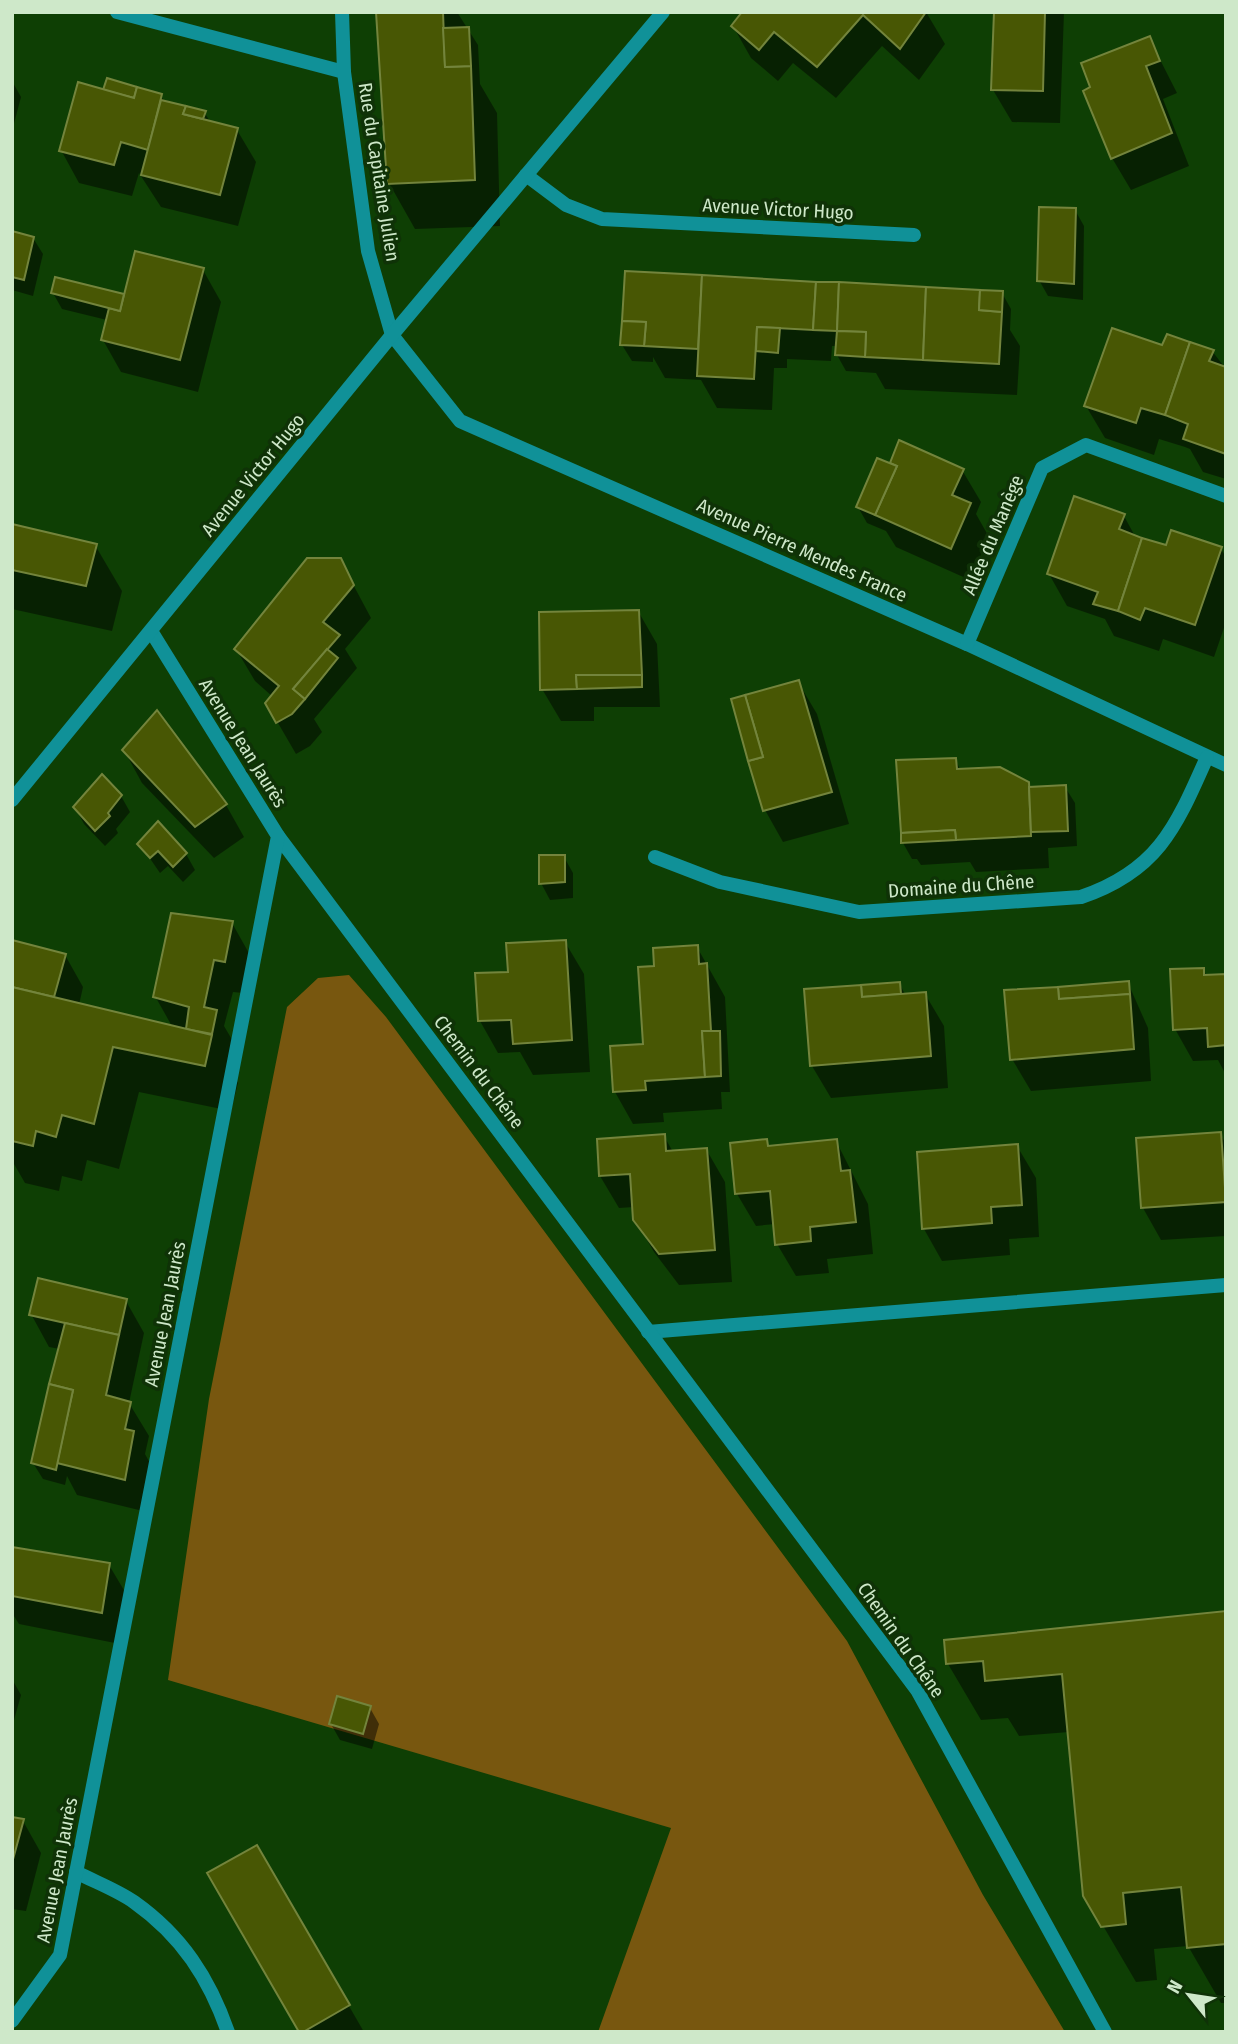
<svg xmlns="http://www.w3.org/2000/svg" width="1238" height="2044" viewBox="0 0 1238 2044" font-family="'Fira Sans Condensed',sans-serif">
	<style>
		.green { fill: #78570f }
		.shadow { fill: #0007 }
		.building { fill: #485704; stroke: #73843c; stroke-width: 2 }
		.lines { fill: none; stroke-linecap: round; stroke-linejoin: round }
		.service { stroke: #109198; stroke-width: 14 }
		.minor { stroke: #109198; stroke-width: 14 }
		.tertiary { stroke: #109198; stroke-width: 14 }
		.labels { text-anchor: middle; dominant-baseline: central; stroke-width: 7; stroke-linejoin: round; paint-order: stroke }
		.street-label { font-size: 19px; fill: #cee8c9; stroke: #0f3207 }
	</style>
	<rect width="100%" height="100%" fill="#0e3f04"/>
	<path class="green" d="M349,975L386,1017L847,1641L983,1895L1065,2032H598L671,1828L168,1680L209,1399L287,1007L318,978Z"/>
	<g class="shadow">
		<path d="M378,12H457L478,45L480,84L497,113L500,226L415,229L389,183Z"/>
		<path d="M744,12H926L945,44L919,80L882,46L836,98L793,63L778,81L751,58L733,26Z"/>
		<path d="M996,12H1064L1060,123L1012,122L993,90Z"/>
		<path d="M1149,38L1177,93L1163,99L1189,166L1131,190L1112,158Z"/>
		<path d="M12,81L21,97L12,131Z"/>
		<path d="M105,91L161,96L165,103L204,112L211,123L237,130L256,162L238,226L161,207L139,173L132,196L79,183L61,150Z"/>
		<path d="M1075,210L1084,226L1083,300L1048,296L1039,280Z"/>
		<path d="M12,233L33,238L43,254L33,296L12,290Z"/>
		<path d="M203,270L221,302L198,392L121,372L103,340L107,320L62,309L53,293L123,296L125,299Z"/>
		<path d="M626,273L1002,293L1011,309L1010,330L1020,346L1017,395L885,389L876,373L846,371L837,355V346H832L831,361L787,359V368H774L772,410L717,408L701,380L665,378L653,357V362L632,361L622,345Z"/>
		<path d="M1212,351L1226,369V479L1203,472L1190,449L1185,447L1159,439L1154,455L1105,438L1086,406Z"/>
		<path d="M892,463L962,470L981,502L976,514L989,537L970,580L896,547L886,531L867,523L858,507L894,467Z"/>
		<path d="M1124,516L1136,538L1167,548L1221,549L1226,557V622L1214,657L1163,639L1159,651L1114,636L1105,619L1067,606L1049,574Z"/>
		<path d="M12,526L95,545L122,591L112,631L12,609Z"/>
		<path d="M340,560L371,618L345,649L357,668L314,719L322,732L310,746L296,754L267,704L273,697L255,681L236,649Z"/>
		<path d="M638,611L657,644L660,707H594V721H561L542,689Z"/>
		<path d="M798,682L817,714L849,824L783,842L765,810Z"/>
		<path d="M157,712L226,805L244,837L214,858L142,783L124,750Z"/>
		<path d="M955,759L961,771L1027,783L1030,788L1065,787L1075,803L1077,846L1048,848L1049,868L976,872L970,862L921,865L917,859H912L903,843Z"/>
		<path d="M121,796L130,812L116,829L118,833L105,846L84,824L75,807Z"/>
		<path d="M140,844L186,854L195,870L183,882L168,866L160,873Z"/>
		<path d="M564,857L573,873V898L550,900L541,883Z"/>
		<path d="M232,923L250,955L243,993L233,992L224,1026L234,1043L228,1066L238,1083L231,1111L139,1092L119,1169L87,1160L82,1181L62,1176L59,1191L25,1183L14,1164L12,1168V942L65,955L83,987L79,1005L173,1028L155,996Z"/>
		<path d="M565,942L584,974L590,1072L533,1075L520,1052L498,1053L480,1021L510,973Z"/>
		<path d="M697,947L725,997L730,1092H721L722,1109L663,1113L664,1122L633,1124L615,1092L612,1047L645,1046L656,968Z"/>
		<path d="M1203,970L1208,977L1226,976V1075L1218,1060L1193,1061L1175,1029Z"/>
		<path d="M899,983L906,996L925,994L944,1026L948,1088L831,1098L812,1066Z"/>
		<path d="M1128,983L1148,1028L1151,1081L1031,1091L1012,1059Z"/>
		<path d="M1220,1134L1226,1144V1236L1161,1240L1143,1208Z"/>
		<path d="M664,1136L673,1152L706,1149L725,1182L732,1282L679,1285L654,1252L635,1219L634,1207L619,1208L600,1176Z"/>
		<path d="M766,1141L770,1148L836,1141L868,1204L873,1254L827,1259L829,1273L796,1276L777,1244L775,1224L756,1226L737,1194Z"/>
		<path d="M1017,1146L1036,1178L1039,1237L1009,1239L1010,1255L942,1261L924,1229Z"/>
		<path d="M126,1301L144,1333L129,1403L149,1436L145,1454L151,1465L143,1511L77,1495L67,1476L65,1485L43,1479L33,1463L60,1349L49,1347L31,1314Z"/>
		<path d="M12,1549L109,1565L128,1597L120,1644L19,1624L12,1613Z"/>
		<path d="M1226,1613V2003H1221L1188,1946L1154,1949L1157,1980L1136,1982L1085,1895L1069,1732L1019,1736L1008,1718L981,1720L948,1664Z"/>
		<path d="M12,1679L21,1695L12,1727Z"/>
		<path d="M370,1708L379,1724L372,1749L340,1740L331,1724Z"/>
		<path d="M12,1818L23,1821L41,1853L26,1911L12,1909Z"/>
		<path d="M257,1847L364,2032H301Z"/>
	</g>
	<g class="building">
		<path d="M376,12H443L445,67L471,66L475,180L387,184Z"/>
		<path d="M742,12H926L900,49L863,15L817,67L774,32L759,50L731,26Z"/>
		<path d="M994,12H1045L1043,91L991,90Z"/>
		<path d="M469,27L471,66L445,67L443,28Z"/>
		<path d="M1150,36L1160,61L1146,66L1172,133L1111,159L1083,91L1090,87L1081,63Z"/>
		<path d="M107,78L137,87L134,98L103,90Z"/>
		<path d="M78,82L134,98L137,87L162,94L148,150L121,142L114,165L59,151Z"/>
		<path d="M161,100L186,106L183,114L238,128L220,195L141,175Z"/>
		<path d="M186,106L206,111L203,119L183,114Z"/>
		<path d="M1039,207L1076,208L1074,284L1037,281Z"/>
		<path d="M12,231L34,237L24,280L12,277Z"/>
		<path d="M135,251L204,268L180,360L101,340L109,308L120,311Z"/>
		<path d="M625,271L702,275L698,349L644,346L646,322L622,321Z"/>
		<path d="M702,275L816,282L813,330L757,327L754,379L697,376Z"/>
		<path d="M55,277L124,294L120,311L51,293Z"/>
		<path d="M816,282H839L837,331L813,330Z"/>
		<path d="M839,282L926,287L923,360L865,357L866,332L837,331Z"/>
		<path d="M926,287L980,290L979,310L1002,312L999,364L923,360Z"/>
		<path d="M980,290L1003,291L1002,312L979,310Z"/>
		<path d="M622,321L646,322L644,346L620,345Z"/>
		<path d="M757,327L780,328L778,353L756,351Z"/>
		<path d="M1112,328L1162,345L1167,334L1190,342L1165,415L1141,408L1136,423L1084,406Z"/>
		<path d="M837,331L866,332L865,357L835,355Z"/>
		<path d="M1190,342L1214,350L1209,361L1226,367V454L1183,439L1188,424L1165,415Z"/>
		<path d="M899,440L964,469L952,495L971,503L951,549L875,515L897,466L890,463Z"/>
		<path d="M877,458L897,466L875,515L856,507Z"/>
		<path d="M1074,496L1125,514L1119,529L1142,538L1118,611L1093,604L1098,592L1047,574Z"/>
		<path d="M12,524L97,544L86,586L12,570Z"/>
		<path d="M1171,530L1222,547L1195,625L1145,608L1140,620L1118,611L1142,538L1166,545Z"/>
		<path d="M307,558H341L354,585L323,622L340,635L293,689L305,699L292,714L276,723L265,703L279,686L234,649Z"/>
		<path d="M639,610L642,675H576L577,689L540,690L539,612Z"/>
		<path d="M327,649L338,658L305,699L293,689Z"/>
		<path d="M576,675H642V687L577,689Z"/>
		<path d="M799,680L832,792L763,811L748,761L763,757L745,695Z"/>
		<path d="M745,695L763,757L748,761L731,699Z"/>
		<path d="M157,710L227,804L195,827L122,750Z"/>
		<path d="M956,758L957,769L1000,767L1029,782L1031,836L956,840L955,830L901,833L896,760Z"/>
		<path d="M102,774L122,795L108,813L110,816L95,831L73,807Z"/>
		<path d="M1066,785L1068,831L1031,832L1029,787Z"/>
		<path d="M158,821L187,853L173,867L158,851L150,858L137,844Z"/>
		<path d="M955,830L956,840L901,843V833Z"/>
		<path d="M539,855H565V882L539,884Z"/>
		<path d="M171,913L233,921L225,962L214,960L204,1007L217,1010L212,1034L186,1029L189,1007L153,997Z"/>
		<path d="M12,940L66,954L54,997L12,987Z"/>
		<path d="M566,940L572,1040L513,1044L511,1020L478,1021L475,973L508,972L506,943Z"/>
		<path d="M698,945L699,964L707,963L711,1031H702L705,1077L645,1081L646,1090L613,1092L610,1046L643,1044L638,967L654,966L653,948Z"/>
		<path d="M1204,968V975L1226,974V1045L1208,1047L1207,1028L1173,1030L1170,969Z"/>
		<path d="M1129,981L1130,994L1059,999L1058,987Z"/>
		<path d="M900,982L901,994L862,997L861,985Z"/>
		<path d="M861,985L862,997L926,992L931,1056L810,1066L804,989Z"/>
		<path d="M12,987L212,1035L205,1066L113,1047L94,1124L62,1115L56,1137L36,1131L33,1146L12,1141Z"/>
		<path d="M1058,987L1059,999L1130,994L1134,1049L1010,1060L1004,990Z"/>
		<path d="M702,1031H720L721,1076L705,1077Z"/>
		<path d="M1221,1132L1226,1202L1141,1208L1136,1138Z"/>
		<path d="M665,1134L666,1151L707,1148L715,1250L659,1254L633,1220L630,1174L599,1176L597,1139Z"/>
		<path d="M767,1139L768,1146L837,1139L841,1171L850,1170L856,1222L810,1227L811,1241L775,1245L770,1191L735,1194L730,1143Z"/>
		<path d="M1018,1144L1022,1205L991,1207L992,1223L922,1229L917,1152Z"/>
		<path d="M38,1278L127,1299L119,1335L29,1315Z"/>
		<path d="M65,1323L119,1335L106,1395L131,1402L125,1429L134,1431L125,1480L57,1463L73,1390L49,1384Z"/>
		<path d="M49,1384L73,1390L56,1470L31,1463Z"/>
		<path d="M12,1547L110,1563L102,1613L12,1596Z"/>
		<path d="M1226,1611V1944L1187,1948L1181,1887L1123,1893L1126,1924L1101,1927L1083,1896L1062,1674L985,1681L983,1661L946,1664L944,1640Z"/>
		<path d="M337,1696L371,1706L363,1734L329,1724Z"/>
		<path d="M12,1817L24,1819L12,1863Z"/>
		<path d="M257,1845L350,2005L303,2032H299L207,1873Z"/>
	</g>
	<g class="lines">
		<path class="service" d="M648,1332L1226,1285"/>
		<g class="minor">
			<path d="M117,12L344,72"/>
			<path d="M526,175L566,205L602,219L914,235"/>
			<path d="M392,335L460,421L967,644L1226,765"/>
			<path d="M967,644L1042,468L1086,445L1226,496"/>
			<path d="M278,836L917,1690L1105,2032"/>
			<path d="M655,857L720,882L859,912L1081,897C1158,871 1176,827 1207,757"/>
			<path d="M76,1872C95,1882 117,1890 134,1902C182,1936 209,1978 228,2032"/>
			<path d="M12,2021L60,1955L278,836L151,631"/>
		</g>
		<g class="tertiary">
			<path d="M342,12L344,72L368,251L392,335"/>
			<path d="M12,800L392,335L663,12"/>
		</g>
	</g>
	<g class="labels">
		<g class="street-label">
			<text transform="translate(379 172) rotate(81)">Rue du Capitaine Julien</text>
			<text transform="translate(778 209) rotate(3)">Avenue Victor Hugo</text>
			<text transform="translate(253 475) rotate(-51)">Avenue Victor Hugo</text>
			<text transform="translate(993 535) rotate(-67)">Allée du Manège</text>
			<text transform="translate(802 550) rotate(24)">Avenue Pierre Mendes France</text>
			<text transform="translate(243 743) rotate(58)">Avenue Jean Jaurès</text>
			<text transform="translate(961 886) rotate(-4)">Domaine du Chêne</text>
			<text transform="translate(479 1072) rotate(53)">Chemin du Chêne</text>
			<text transform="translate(165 1314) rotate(-79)">Avenue Jean Jaurès</text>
			<text transform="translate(901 1640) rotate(55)">Chemin du Chêne</text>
			<text transform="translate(57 1870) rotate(-79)">Avenue Jean Jaurès</text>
		</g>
	</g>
	<rect width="1238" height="2044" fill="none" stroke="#cee8c9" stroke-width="28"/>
	<g transform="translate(1189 1995) rotate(300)" stroke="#0f3207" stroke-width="5" paint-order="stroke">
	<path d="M0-5L12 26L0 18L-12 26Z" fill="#cee8c9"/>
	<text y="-10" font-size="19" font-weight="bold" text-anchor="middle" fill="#cee8c9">N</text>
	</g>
</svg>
